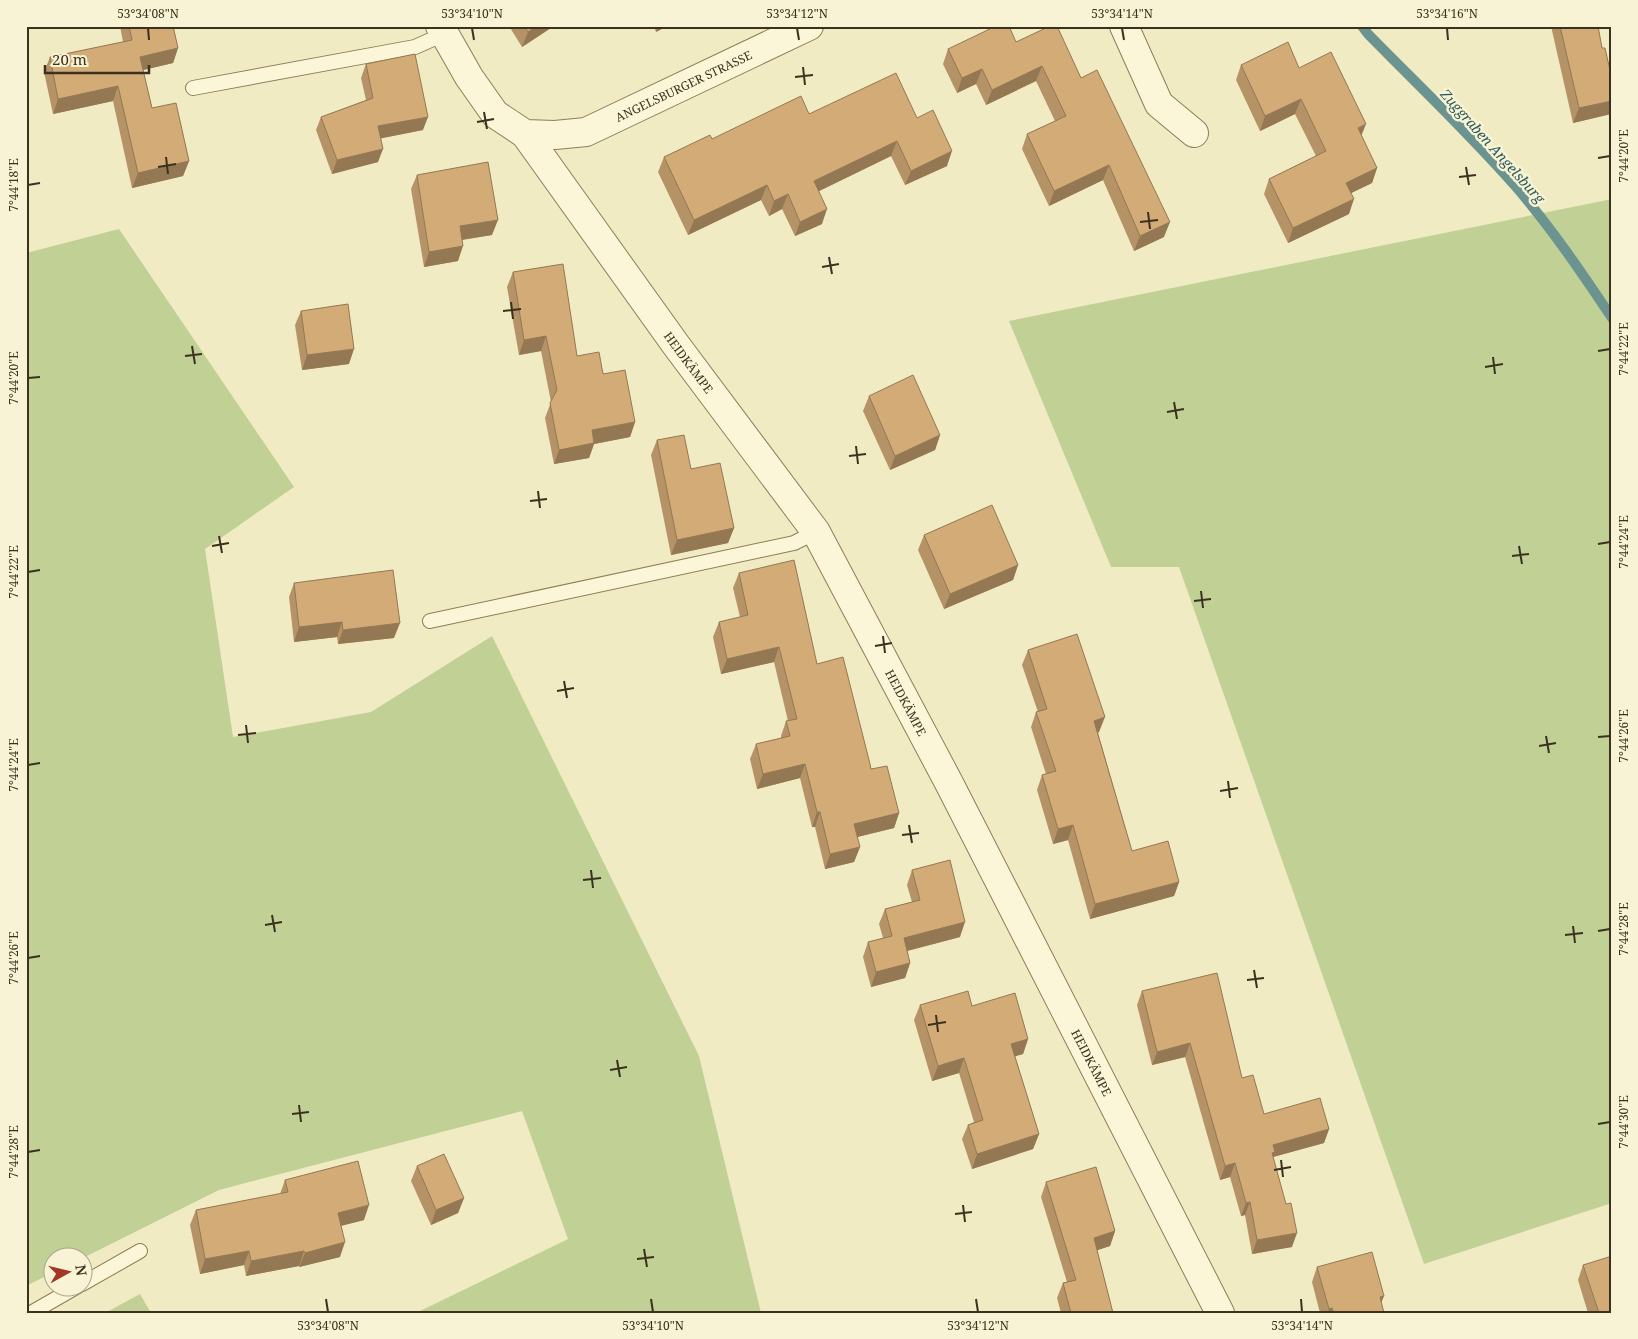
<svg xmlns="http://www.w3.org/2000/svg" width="1638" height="1339" viewBox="0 0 1638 1339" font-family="'Noto Serif',serif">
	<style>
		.green { fill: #c1d196 }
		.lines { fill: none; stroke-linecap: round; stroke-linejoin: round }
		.stream { stroke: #6b9490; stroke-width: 10 }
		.service-casing { stroke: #8e7d58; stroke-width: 16 }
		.minor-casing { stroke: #8e7d58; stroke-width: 30 }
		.service { stroke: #fbf6d8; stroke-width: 14 }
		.minor { stroke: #fbf6d8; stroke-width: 28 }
		.wall { fill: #b59366 }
		.shaded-wall { fill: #937853 }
		.building { fill: #d2ab77; stroke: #937853 }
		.ticks { fill: none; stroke: #3c311e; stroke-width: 2 }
		.labels { text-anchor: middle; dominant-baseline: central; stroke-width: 5; stroke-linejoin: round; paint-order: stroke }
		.street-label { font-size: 12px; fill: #3c311e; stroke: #f8f3d4 }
		.water-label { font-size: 14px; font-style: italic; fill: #2c595d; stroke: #f8f3d4 }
		.neatline { fill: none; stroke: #3c311e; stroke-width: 2 }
		.ticks-label { font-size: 12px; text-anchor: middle; fill: #3c311e }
	</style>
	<rect width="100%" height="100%" fill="#f1ebc4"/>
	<g class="green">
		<path d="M1612,199V1203L1424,1264L1179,567H1111L1009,321Z"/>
		<path d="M119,229L294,487L205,549L233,737L371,712L492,636L699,1056L761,1313H416L568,1239L522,1111L219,1190L83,1258L82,1256H52V1273L26,1286V253Z"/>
		<path d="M140,1294L151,1313H105Z"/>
	</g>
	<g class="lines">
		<path class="stream" d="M1362,26L1368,34C1418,85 1470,134 1517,188C1552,229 1582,273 1612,318"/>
		<defs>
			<g id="service">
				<path d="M193,88L415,47L444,34"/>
				<path d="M430,621L794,543L816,532"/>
				<path d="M82,1284L140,1251"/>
				<path d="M31,1313L78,1286"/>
			</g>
			<g id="minor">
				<path id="s1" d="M440,26L469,77L495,114L525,134L555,135L586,132L809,26"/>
				<path d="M1124,26L1159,104L1194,133"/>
				<path id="s2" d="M525,134L676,345L816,532L949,783L1220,1313"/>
			</g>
		</defs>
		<use href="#service" class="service-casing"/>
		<use href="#minor" class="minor-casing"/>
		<use href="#service" class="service"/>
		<use href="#minor" class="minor"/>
	</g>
	<g class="wall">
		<path d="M120,26H173L178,48L173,63L143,70L152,108L189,161L183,176L132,188L113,101L53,114L44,72L50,57L123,42Z"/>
		<path d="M509,26H554L522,47Z"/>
		<path d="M654,26H667L656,32Z"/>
		<path d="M1551,26H1598L1611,114L1573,123Z"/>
		<path d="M1016,42L1081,78L1164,237L1134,251L1103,180L1049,206L1022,149L1027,134L1055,121L1036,81L986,105L976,84L957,93L943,64L948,49Z"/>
		<path d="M366,64L423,130L381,138L378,162L332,174L316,130L321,117L366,100L361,78Z"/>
		<path d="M1241,65L1299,68L1361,136L1377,168L1372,183L1351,193L1349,214L1288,243L1264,194L1269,179L1316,156L1295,114L1260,131L1236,80Z"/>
		<path d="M809,114L917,118L947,166L905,185L891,156L819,191L822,224L795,236L782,209L769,216L761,200L688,235L658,172L664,157L712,139Z"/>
		<path d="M417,175L492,235L462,240L458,261L424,267L411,189Z"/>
		<path d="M513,272L577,356L603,374L635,422L630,437L594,444L589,458L554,464L545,418L551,402L541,351L519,355L507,287Z"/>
		<path d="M301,311L349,364L302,370L295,325Z"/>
		<path d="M869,396L940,435L935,450L890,470L863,411Z"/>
		<path d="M657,440L691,469L734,528L728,543L671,555L651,455Z"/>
		<path d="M924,535L1018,565L1013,580L944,609L918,550Z"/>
		<path d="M739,573L817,664L870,764L871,769L899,813L894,828L857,837L860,847L854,862L825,869L815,827H812L800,778L757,789L750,759L756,744L781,738V736L786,721H788L774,662L721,674L713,637L719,622L740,617L733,588Z"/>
		<path d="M294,583L394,638L338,644L337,637L294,642L289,597Z"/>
		<path d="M1028,650L1099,732L1098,733L1132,851L1179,882L1174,896L1090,919L1068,840L1053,844L1037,790L1042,775L1046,774L1031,727L1036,712H1038L1022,665Z"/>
		<path d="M912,870L960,937L907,951L910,963L905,978L871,987L863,957L868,942L883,938L879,924L885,909L912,902L907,885Z"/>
		<path d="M1142,991L1242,1078L1264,1114L1329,1129L1324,1143L1273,1157L1292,1247L1252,1254L1245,1215L1241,1216L1230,1177L1220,1180L1185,1057L1152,1065L1137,1005Z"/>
		<path d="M920,1005L972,1006L1028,1039L1023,1054L1015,1056L1039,1134L1033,1149L972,1169L962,1139L968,1125L974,1122L959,1073L932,1081L914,1020Z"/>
		<path d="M417,1166L464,1198L458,1213L431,1225L411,1181Z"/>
		<path d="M285,1180L364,1220L341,1226L340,1257L299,1267V1266L246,1276L244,1265L200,1274L190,1225L196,1210L280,1194Z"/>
		<path d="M1046,1182L1115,1231L1110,1246L1097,1250L1113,1313H1061L1057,1298L1063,1283L1067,1282L1041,1197Z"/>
		<path d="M1583,1265L1612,1313H1588L1578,1280Z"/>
		<path d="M1317,1267L1381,1303L1384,1313H1320L1312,1282Z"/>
	</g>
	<g class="shaded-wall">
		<path d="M323,26H334L322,29Z"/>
		<path d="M536,26H554L522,47L528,32Z"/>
		<path d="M658,26H667L656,32Z"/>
		<path d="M178,48L173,63L135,72L140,57Z"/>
		<path d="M1042,66L1036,81L986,105L992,90Z"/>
		<path d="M982,69L976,84L957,93L962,78Z"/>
		<path d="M118,86L113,101L53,114L58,99Z"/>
		<path d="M1301,99L1295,114L1260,131L1265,116Z"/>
		<path d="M1612,101V112L1611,114L1573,123L1579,108Z"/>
		<path d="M428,117L423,130L373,140L378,126Z"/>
		<path d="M1366,124L1360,139L1358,128Z"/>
		<path d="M897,141L891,156L809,196L814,181Z"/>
		<path d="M383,149L378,162L332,174L337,160Z"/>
		<path d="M952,151L947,166L905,185L911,171Z"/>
		<path d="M189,161L183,176L132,188L138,173Z"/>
		<path d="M1109,165L1103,180L1049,206L1054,191Z"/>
		<path d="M1377,168L1372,183L1341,198L1346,183Z"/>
		<path d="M767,185L761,200L688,235L694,220Z"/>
		<path d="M788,194L782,209L769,216L774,201Z"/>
		<path d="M1354,199L1349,214L1288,243L1293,228Z"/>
		<path d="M827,209L822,224L795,236L800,222Z"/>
		<path d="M498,220L492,235L454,241L460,226Z"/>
		<path d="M1170,222L1164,237L1134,251L1140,236Z"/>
		<path d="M463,246L458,261L424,267L429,252Z"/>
		<path d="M546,336L541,351L519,355L524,340Z"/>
		<path d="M354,349L349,364L302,370L307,355Z"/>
		<path d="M635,422L630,437L594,444L589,458L554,464L559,450L592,430Z"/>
		<path d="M940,435L935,450L890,470L895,456Z"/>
		<path d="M734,528L728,543L671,555L677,540Z"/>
		<path d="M1018,565L1013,580L944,609L950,594Z"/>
		<path d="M342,622L337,637L294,642L299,627Z"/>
		<path d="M400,623L394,638L338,644L343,630Z"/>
		<path d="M779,647L774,662L721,674L727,659Z"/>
		<path d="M1105,717L1099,732L1089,736L1094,721Z"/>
		<path d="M805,764L800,778L757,789L763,774Z"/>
		<path d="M817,812H820L815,827H812Z"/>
		<path d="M899,813L894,828L849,839L854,824Z"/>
		<path d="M1073,825L1068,840L1053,844L1058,829Z"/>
		<path d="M860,847L854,862L825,869L830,854Z"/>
		<path d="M1179,882L1174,896L1090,919L1095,904Z"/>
		<path d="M965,922L960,937L899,953L904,938Z"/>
		<path d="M910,963L905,978L871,987L876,972Z"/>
		<path d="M1028,1039L1023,1054L1006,1059L1011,1044Z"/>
		<path d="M1190,1043L1185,1057L1152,1065L1157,1052Z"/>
		<path d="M964,1058L959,1073L932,1081L938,1066Z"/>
		<path d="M1329,1129L1324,1143L1273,1157L1270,1166L1273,1145Z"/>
		<path d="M1039,1134L1033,1149L972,1169L977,1154Z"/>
		<path d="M1235,1163L1230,1177L1220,1180L1225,1166Z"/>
		<path d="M464,1198L458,1213L431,1225L436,1210Z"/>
		<path d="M1250,1202L1245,1215L1241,1216L1246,1203Z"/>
		<path d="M369,1205L364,1220L332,1228L338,1213Z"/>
		<path d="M1115,1231L1110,1246L1089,1253L1094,1238Z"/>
		<path d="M1297,1233L1292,1247L1252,1254L1257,1240Z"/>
		<path d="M345,1242L340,1257L299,1267L305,1253Z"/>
		<path d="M249,1251L244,1265L200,1274L205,1259Z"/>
		<path d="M304,1251L299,1266L246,1276L251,1261Z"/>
		<path d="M1384,1296L1378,1311L1380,1297Z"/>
		<path d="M1332,1308L1331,1313H1328L1329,1309Z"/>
	</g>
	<g class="building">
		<path d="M129,26H173L178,48L140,57L152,108L176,103L189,161L138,173L118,86L58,99L50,57L132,40Z"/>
		<path d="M524,26H536L528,32Z"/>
		<path d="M996,26H1009L1016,42L1050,26H1057L1081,78L1097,70L1170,222L1140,236L1109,165L1054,191L1027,134L1066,116L1042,66L992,90L982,69L962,78L948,49Z"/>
		<path d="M1560,26H1598L1602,48H1605L1612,79V101L1579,108Z"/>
		<path d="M1288,42L1299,68L1331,52L1366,124L1358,128L1377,168L1346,183L1354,199L1293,228L1269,179L1326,151L1301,99L1265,116L1241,65Z"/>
		<path d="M415,54L428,117L378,126L383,149L337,160L321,117L373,98L366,64Z"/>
		<path d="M896,73L917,118L933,110L952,151L911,171L897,141L814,181L827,209L800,222L788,194L774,201L767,185L694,220L664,157L710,135L712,139L801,96L809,114Z"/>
		<path d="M488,162L498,220L460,226L463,246L429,252L417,175Z"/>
		<path d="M563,264L577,356L599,352L603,374L625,370L635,422L592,430L594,443L559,450L550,403L557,390L546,336L524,340L513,272Z"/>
		<path d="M348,304L354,349L307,355L301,311Z"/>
		<path d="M913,375L940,435L895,456L869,396Z"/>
		<path d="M684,435L691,469L720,463L734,528L677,540L657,440Z"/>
		<path d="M992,505L1018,565L950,594L924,535Z"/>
		<path d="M794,560L817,664L843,657L870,764L871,769L887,766L899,813L854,824L860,847L830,854L820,812H817L805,764L763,774L756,744L790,736L786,721L797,719L779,647L727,659L719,622L748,615L739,573Z"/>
		<path d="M393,570L400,623L343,630L342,622L299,627L294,583Z"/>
		<path d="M1077,634L1105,717L1094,721L1132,851L1168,841L1179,882L1095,904L1073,825L1058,829L1042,775L1056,771L1036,712L1047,709L1028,650Z"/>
		<path d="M950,860L965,922L904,938L910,963L876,972L868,942L892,936L885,909L920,900L912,870Z"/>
		<path d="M1217,973L1242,1078L1253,1075L1264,1114L1320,1098L1329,1129L1273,1145L1275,1152L1272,1153L1286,1204L1291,1203L1297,1233L1257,1240L1250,1202L1246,1203L1235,1163L1225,1166L1190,1043L1157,1052L1142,991Z"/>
		<path d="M968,991L972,1006L1015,993L1028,1039L1011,1044L1039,1134L977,1154L968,1125L983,1120L964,1058L938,1066L920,1005Z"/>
		<path d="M444,1154L464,1198L436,1210L417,1166Z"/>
		<path d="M358,1161L369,1205L338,1213L345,1242L305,1253L304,1251L251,1261L249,1251L205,1259L196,1210L288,1192L285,1180Z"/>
		<path d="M1096,1167L1115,1231L1094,1238L1113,1313H1071L1063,1283L1076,1280L1046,1182Z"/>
		<path d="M1372,1252L1384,1296L1380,1297L1384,1313H1334L1332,1308L1329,1309L1317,1267Z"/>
		<path d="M1612,1256V1313H1599L1583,1265Z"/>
	</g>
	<path class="ticks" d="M148,28L149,40M472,28L474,40M797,28L799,40M1122,28L1124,40M1447,28L1448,40M803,67L805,85M795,77L813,75M484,112L487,129M477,122L494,119M166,157L168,174M1598,158L1610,156M158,167L176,164M1466,167L1469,185M1459,177L1476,175M28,185L40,183M1148,212L1150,229M1140,222L1158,220M829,257L832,274M822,267L839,264M511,302L513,319M503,311L521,309M192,346L195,364M1598,351L1610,349M185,356L202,354M1493,357L1495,374M1485,367L1503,364M28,378L40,377M1174,402L1177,419M1167,412L1184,409M856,446L858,464M849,456L866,454M538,491L540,508M530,501L547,499M219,536L222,553M1598,544L1610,542M212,546L229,543M1519,546L1522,564M1512,556L1529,554M28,572L40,570M1201,591L1203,608M1194,601L1211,599M883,636L885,653M875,646L892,643M564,681L567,698M557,691L574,688M246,725L248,743M238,735L256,733M1546,736L1549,753M1598,737L1610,736M1539,746L1556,743M28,765L40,763M1228,781L1230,798M1220,791L1238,788M909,825L912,843M902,835L919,833M591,870L593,888M583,880L601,878M272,915L275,932M265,925L282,922M1573,926L1575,943M1598,931L1610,929M1565,935L1583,933M28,958L40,956M1254,970L1257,988M1247,980L1264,978M936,1015L938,1032M928,1025L946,1022M617,1060L620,1077M610,1070L627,1067M299,1105L301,1122M292,1114L309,1112M1598,1124L1610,1122M28,1152L40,1150M1281,1160L1283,1177M1274,1170L1291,1167M963,1205L965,1222M955,1214L972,1212M644,1249L647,1267M637,1259L654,1257M326,1299L328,1312M651,1299L653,1312M976,1299L978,1312M1301,1299L1302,1312"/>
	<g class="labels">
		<g class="street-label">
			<text stroke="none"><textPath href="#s1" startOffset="309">ANGELSBURGER STRASSE</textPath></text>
			<text stroke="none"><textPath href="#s2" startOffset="281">HEIDKÄMPE</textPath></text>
			<text stroke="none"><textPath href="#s2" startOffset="686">HEIDKÄMPE</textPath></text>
			<text stroke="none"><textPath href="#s2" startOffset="1091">HEIDKÄMPE</textPath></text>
		</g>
		<g class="water-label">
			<text transform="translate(1493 146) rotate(48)">Zuggraben Angelsburg</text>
		</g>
	</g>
	<rect width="1638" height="1339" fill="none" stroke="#f8f3d4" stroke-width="55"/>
	<g transform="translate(68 1272) rotate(82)"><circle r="24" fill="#f8f3d4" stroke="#ada58b"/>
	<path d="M0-4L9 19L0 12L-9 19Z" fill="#a13724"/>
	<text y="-8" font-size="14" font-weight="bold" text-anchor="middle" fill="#3c311e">N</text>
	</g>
	<path d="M45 65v8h104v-8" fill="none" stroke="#3c311e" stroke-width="2.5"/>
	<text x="52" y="65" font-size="15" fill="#3c311e" stroke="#f8f3d4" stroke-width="4" paint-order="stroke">20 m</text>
	<rect x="28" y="28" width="1582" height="1284" class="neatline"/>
	<g class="ticks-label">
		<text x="148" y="18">53°34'08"N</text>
		<text x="472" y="18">53°34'10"N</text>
		<text x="797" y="18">53°34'12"N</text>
		<text x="1122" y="18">53°34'14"N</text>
		<text x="1447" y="18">53°34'16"N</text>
		<text transform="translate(1624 156) rotate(-90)" y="4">7°44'20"E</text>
		<text transform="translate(14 185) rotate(-90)" y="4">7°44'18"E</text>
		<text transform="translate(1624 349) rotate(-90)" y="4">7°44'22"E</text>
		<text transform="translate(14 378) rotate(-90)" y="4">7°44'20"E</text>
		<text transform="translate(1624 542) rotate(-90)" y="4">7°44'24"E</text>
		<text transform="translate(14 572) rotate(-90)" y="4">7°44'22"E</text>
		<text transform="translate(1624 736) rotate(-90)" y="4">7°44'26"E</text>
		<text transform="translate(14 765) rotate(-90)" y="4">7°44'24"E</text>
		<text transform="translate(1624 929) rotate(-90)" y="4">7°44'28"E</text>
		<text transform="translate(14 958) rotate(-90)" y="4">7°44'26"E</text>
		<text transform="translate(1624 1122) rotate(-90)" y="4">7°44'30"E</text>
		<text transform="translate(14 1152) rotate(-90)" y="4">7°44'28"E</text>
		<text x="328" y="1330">53°34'08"N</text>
		<text x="653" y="1330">53°34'10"N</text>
		<text x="978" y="1330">53°34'12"N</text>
		<text x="1302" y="1330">53°34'14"N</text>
	</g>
</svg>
